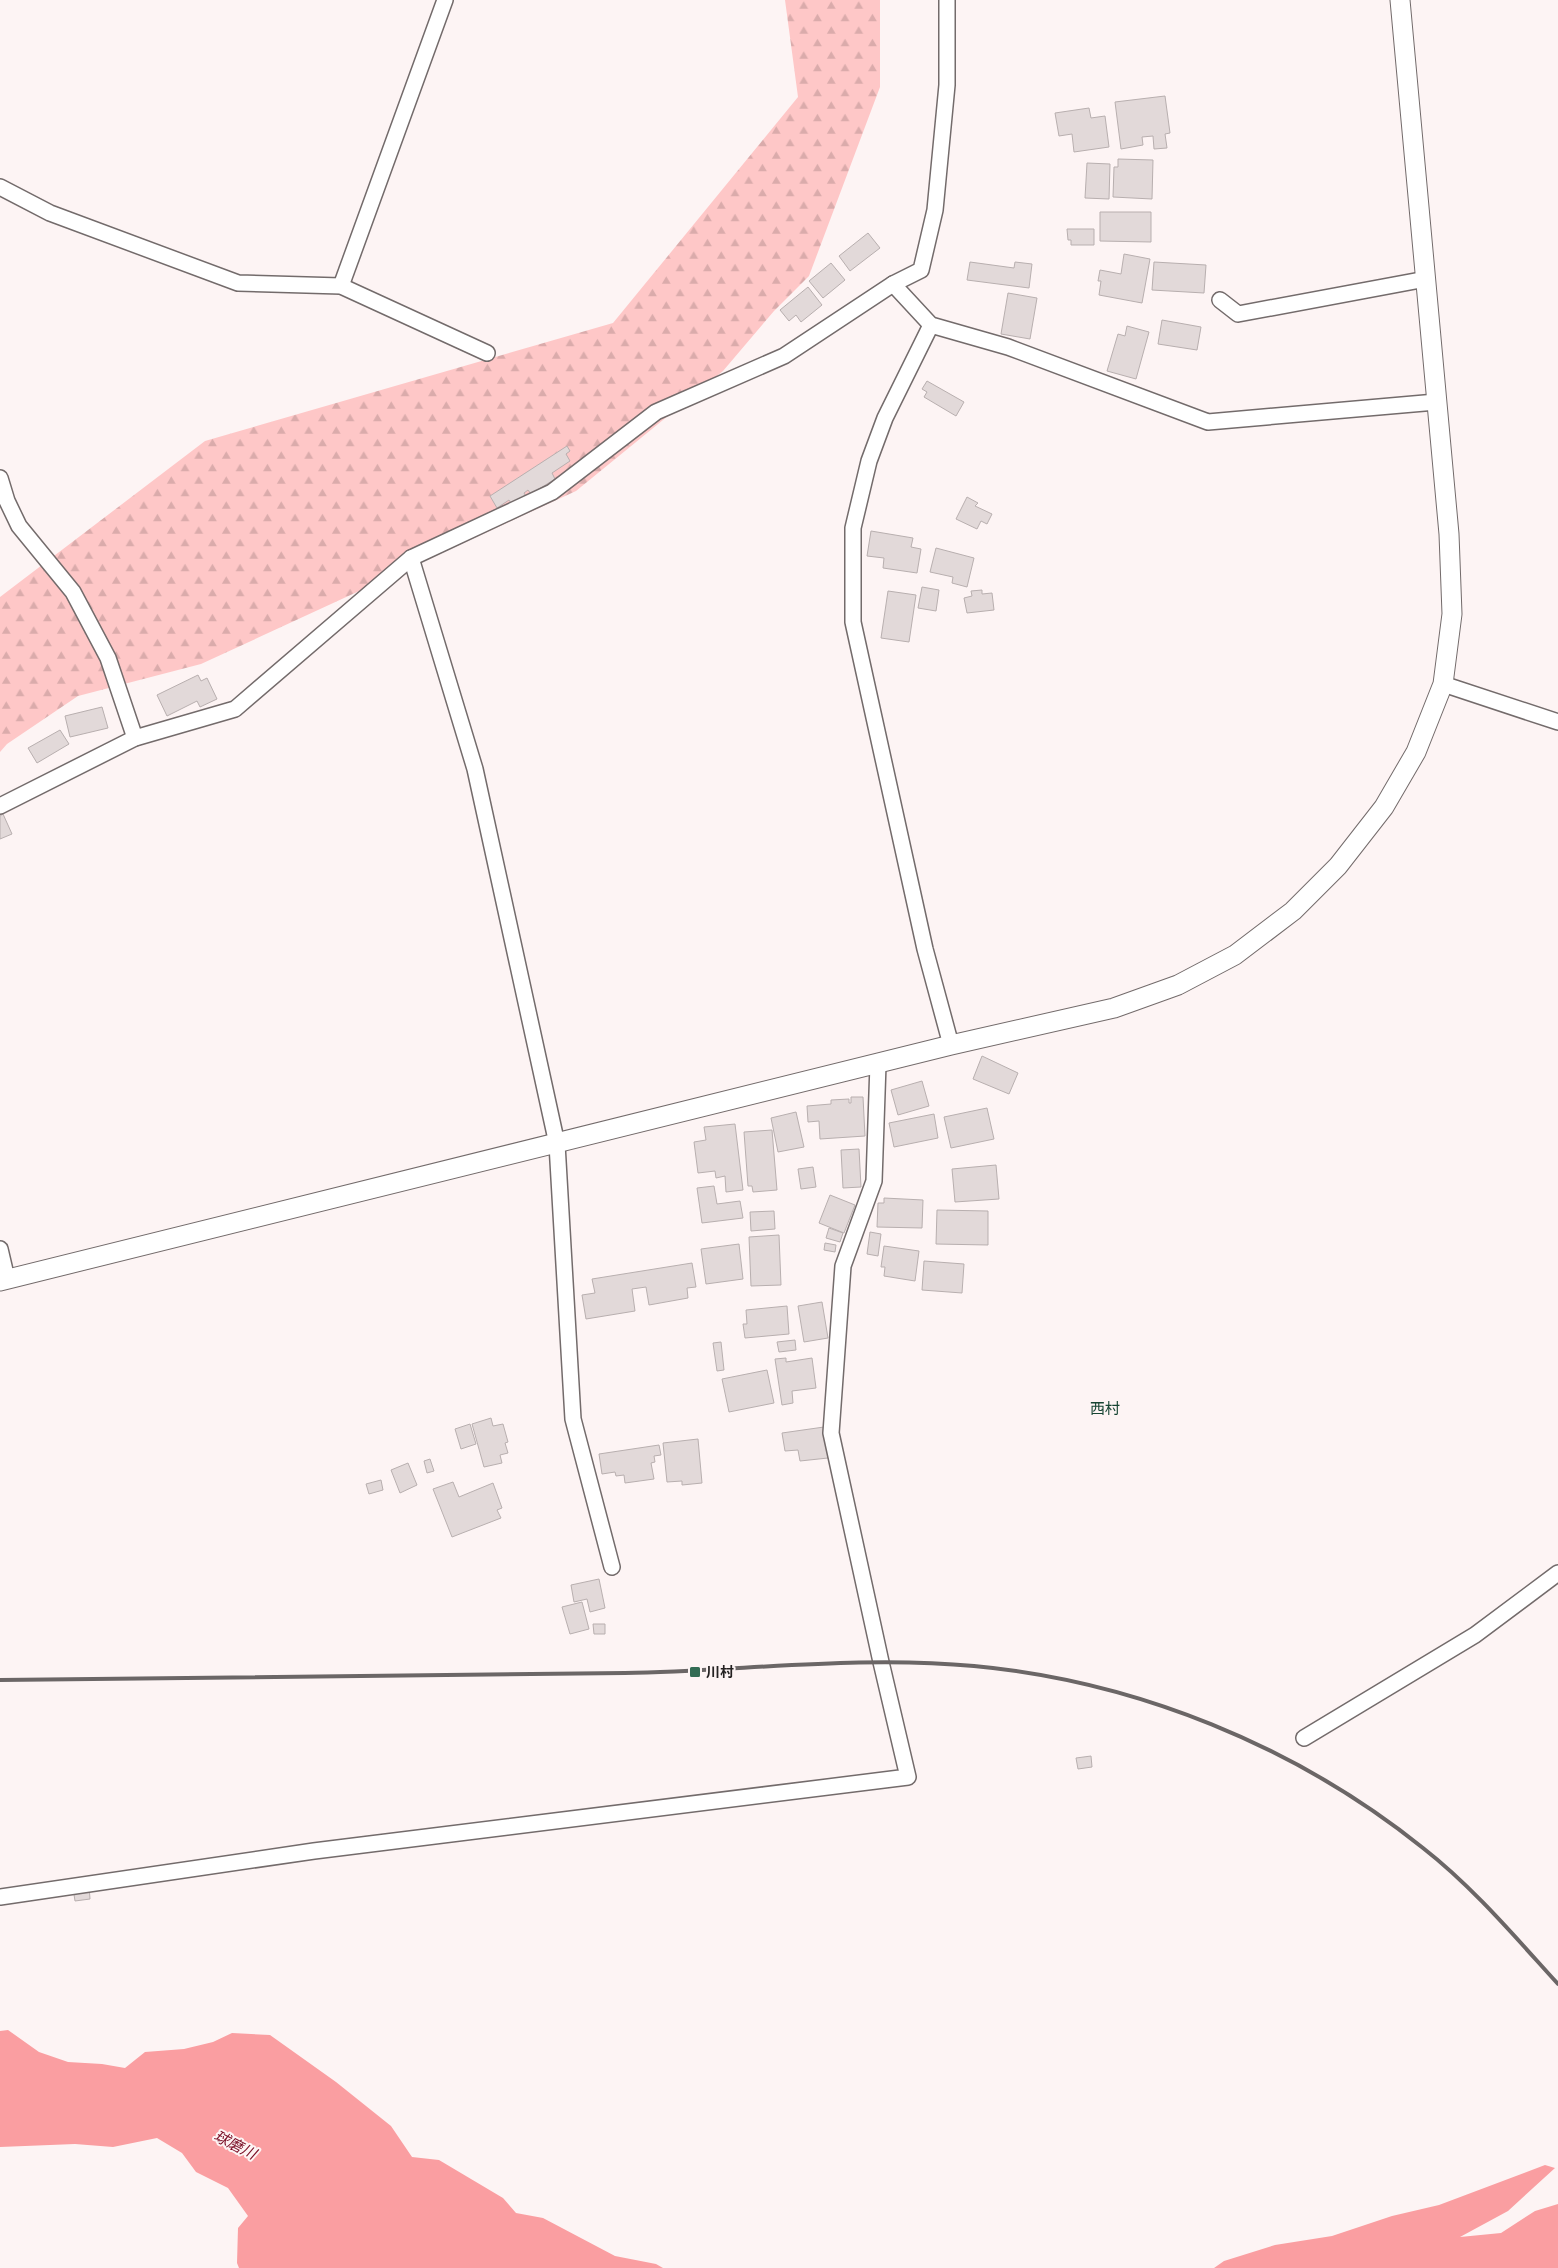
<svg xmlns="http://www.w3.org/2000/svg" width="1558" height="2268" viewBox="0 0 1558 2268" font-family="'Fira Sans','Noto Sans JP',sans-serif">
	<style>
		.forest { fill: url(#forest-firs) }
		.water { fill: #fa9ea1 }
		.building { fill: #e2d9d9; stroke: #b8afaf }
		.lines { fill: none; stroke-linecap: round; stroke-linejoin: round }
		.minor-casing { stroke: #736b6b; stroke-width: 18 }
		.tertiary-casing { stroke: #736b6b; stroke-width: 21 }
		.minor { stroke: #fff; stroke-width: 15 }
		.tertiary { stroke: #fff; stroke-width: 19 }
		.rail { stroke: #6b6666; stroke-width: 4 }
		.poi-dot { fill: #336c54; stroke: #fdf4f4; stroke-width: 2 }
		.labels { text-anchor: middle; dominant-baseline: central; stroke-width: 4; stroke-linejoin: round; paint-order: stroke }
		.poi-label { font-size: 14px; font-weight: bold; fill: #242121; stroke: #fdf4f4; text-anchor: start }
		.neighbourhood-label { font-size: 15px; fill: #164432; stroke: #fdf4f4 }
		.water-label { font-size: 15px; font-style: italic; fill: #790b23; stroke: #fdf4f4 }
	</style>
	<defs>
		<pattern id="forest-firs" width="22" height="20" patternUnits="userSpaceOnUse" patternTransform="scale(1.25)"><rect width="22" height="20" fill="#fec7c7"/><path d="M5 1l3.5 6h-7zM16 11l3.5 6h-7z" fill="#daabab"/></pattern>
	</defs>
	<rect width="100%" height="100%" fill="#fdf4f4"/>
	<path class="forest" d="M785,0H880V87L809,276L774,311L723,371L576,491L201,664L78,696L7,744L0,752V597L205,441L613,323L798,97Z"/>
	<g class="water">
		<path d="M8,2030L39,2052L68,2062L102,2064L125,2068L145,2052L184,2049L213,2042L232,2033L270,2035L336,2082L391,2126L412,2157L439,2160L503,2198L516,2213L543,2218L615,2256L656,2264L663,2268H239L237,2263L238,2228L248,2216L228,2188L196,2172L182,2153L157,2138L113,2147L75,2144L0,2147V2031Z"/>
		<path d="M1545,2165L1555,2168L1508,2211L1460,2237L1501,2233L1535,2211L1558,2204V2268H1214L1224,2261L1275,2245L1332,2236L1392,2216L1439,2205Z"/>
	</g>
	<g class="building">
		<path d="M1165,96L1170,133L1165,134L1167,148L1154,149L1153,136L1142,137L1143,145L1121,149L1115,102Z"/>
		<path d="M1089,108L1091,118L1105,116L1109,147L1074,152L1072,134L1059,136L1055,113Z"/>
		<path d="M1118,159L1153,160L1152,199L1113,197L1114,167H1118Z"/>
		<path d="M1087,163L1110,164L1109,199L1085,198Z"/>
		<path d="M1100,212H1151V242L1100,241Z"/>
		<path d="M1067,229H1094V245H1071V240H1068Z"/>
		<path d="M868,233L880,248L850,271L839,256Z"/>
		<path d="M1124,254L1150,259L1142,303L1099,295L1101,281H1098L1100,270L1121,274Z"/>
		<path d="M970,262L1014,268L1015,262L1032,264L1029,288L967,280Z"/>
		<path d="M1154,262L1206,265L1204,293L1152,290Z"/>
		<path d="M831,263L845,280L823,298L809,281Z"/>
		<path d="M808,287L822,305L801,322L796,315L789,321L780,310Z"/>
		<path d="M1008,293L1037,298L1030,339L1001,334Z"/>
		<path d="M1162,320L1201,327L1197,350L1158,344Z"/>
		<path d="M1127,326L1149,332L1136,379L1107,371L1118,334L1125,336Z"/>
		<path d="M927,381L964,402L956,416L924,397L927,392L922,389Z"/>
		<path d="M567,446L570,451L566,454L570,461L552,473L555,479L531,494L528,490L524,493L526,497L512,505L509,500L497,508L490,496Z"/>
		<path d="M967,497L978,503L975,506L992,514L987,524L981,521L977,529L956,519Z"/>
		<path d="M871,531L913,538L911,547L921,549L917,573L883,568L884,558L867,556Z"/>
		<path d="M936,548L974,558L967,587L952,583L953,577L930,572Z"/>
		<path d="M922,587L939,590L936,611L918,608Z"/>
		<path d="M982,590V594L992,593L994,610L967,613L964,598L972,596L971,591Z"/>
		<path d="M888,591L916,595L909,642L881,638Z"/>
		<path d="M198,675L201,681L207,678L217,699L200,707L197,701L167,716L157,695Z"/>
		<path d="M102,707L108,728L70,737L65,716Z"/>
		<path d="M60,730L69,744L37,763L28,748Z"/>
		<path d="M3,814L12,834L0,839V816Z"/>
		<path d="M982,1056L1018,1073L1009,1094L973,1079Z"/>
		<path d="M922,1081L929,1106L898,1115L891,1090Z"/>
		<path d="M851,1097H863L865,1136L820,1139L819,1121L808,1122L807,1106L831,1104V1100L849,1099V1103H851Z"/>
		<path d="M987,1108L994,1139L951,1148L944,1117Z"/>
		<path d="M796,1112L804,1147L778,1152L771,1118Z"/>
		<path d="M934,1114L938,1138L894,1147L889,1123Z"/>
		<path d="M735,1124L743,1190L726,1192L725,1176L716,1178L715,1171L698,1173L694,1142L706,1140L704,1127Z"/>
		<path d="M772,1130L777,1190L753,1192L752,1186H748L744,1132Z"/>
		<path d="M859,1149L861,1187L843,1188L841,1150Z"/>
		<path d="M996,1165L999,1199L955,1202L952,1169Z"/>
		<path d="M813,1167L816,1187L801,1189L798,1169Z"/>
		<path d="M714,1186L717,1204L740,1201L743,1218L702,1223L697,1188Z"/>
		<path d="M830,1195L855,1205L844,1233L819,1223Z"/>
		<path d="M884,1198L923,1200L922,1228L877,1227L878,1203H884Z"/>
		<path d="M937,1210L988,1211V1245L936,1244Z"/>
		<path d="M774,1211L775,1229L751,1231L750,1212Z"/>
		<path d="M829,1228L843,1233L840,1242L826,1238Z"/>
		<path d="M870,1232L881,1234L878,1256L867,1254Z"/>
		<path d="M779,1235L781,1285L751,1286L749,1237Z"/>
		<path d="M825,1243L836,1245L835,1252L824,1250Z"/>
		<path d="M739,1244L743,1279L706,1284L701,1249Z"/>
		<path d="M884,1246L919,1251L915,1281L884,1276L885,1267H881Z"/>
		<path d="M924,1261L964,1264L962,1293L922,1290Z"/>
		<path d="M692,1263L696,1287L687,1288L688,1298L649,1305L646,1287L632,1289L635,1311L586,1319L582,1295L595,1293L592,1279Z"/>
		<path d="M822,1302L828,1338L804,1342L798,1306Z"/>
		<path d="M787,1306L789,1334L745,1338L743,1324H747L746,1310Z"/>
		<path d="M795,1340L796,1350L779,1352L777,1342Z"/>
		<path d="M721,1342L724,1370L717,1371L713,1343Z"/>
		<path d="M786,1358V1362L812,1358L816,1388L792,1391L793,1403L782,1405L775,1359Z"/>
		<path d="M767,1370L774,1403L729,1412L722,1379Z"/>
		<path d="M491,1418L493,1426L503,1424L508,1442L505,1443L508,1453L500,1455L502,1463L484,1467L472,1424Z"/>
		<path d="M470,1424L476,1444L461,1449L455,1429Z"/>
		<path d="M824,1427L828,1458L800,1461L798,1450L785,1451L782,1433Z"/>
		<path d="M698,1439L702,1483L682,1485V1481L667,1482L663,1443Z"/>
		<path d="M659,1445L661,1455L654,1456L655,1462L651,1463L654,1479L625,1483L624,1475L616,1476L615,1472L602,1474L599,1454Z"/>
		<path d="M430,1459L434,1471L427,1473L424,1461Z"/>
		<path d="M408,1463L417,1485L400,1493L391,1470Z"/>
		<path d="M381,1480L383,1490L369,1494L366,1484Z"/>
		<path d="M453,1482L459,1497L493,1483L502,1508L497,1510L501,1518L452,1537L433,1489Z"/>
		<path d="M599,1579L605,1608L590,1612L587,1599L574,1602L571,1585Z"/>
		<path d="M582,1602L589,1629L570,1634L562,1607Z"/>
		<path d="M593,1624H605V1634H594Z"/>
		<path d="M1091,1756L1092,1767L1078,1769L1076,1758Z"/>
		<path d="M89,1886L90,1899L75,1901L73,1888Z"/>
	</g>
	<g class="lines">
		<defs>
			<g id="minor">
				<path d="M0,187L50,213L238,283L341,286L487,353"/>
				<path d="M893,284L931,325L1008,347L1208,422L1436,402"/>
				<path d="M341,286L445,0"/>
				<path d="M1220,300L1238,314L1426,279"/>
				<path d="M931,325L885,418L869,461L853,528V622L925,949L951,1045"/>
				<path d="M0,478L7,501L19,526L73,592L108,658L135,738"/>
				<path d="M411,558L475,769L557,1144L573,1419L612,1567"/>
				<path d="M1443,684L1558,722"/>
				<path d="M0,806L135,738L235,709L411,558L552,492L656,412L784,356L893,284L921,270L935,210L947,85V0"/>
				<path d="M0,1249L7,1279"/>
				<path d="M1304,1738L1475,1635L1558,1573"/>
				<path d="M0,1897L314,1851L908,1777L881,1662L831,1433L843,1266L874,1181L878,1064"/>
			</g>
			<path id="tertiary" d="M0,1281L951,1045L1114,1008L1178,985L1235,955L1293,911L1338,866L1384,807L1416,752L1443,684L1452,614L1449,534L1400,0"/>
		</defs>
		<use href="#minor" class="minor-casing"/>
		<use href="#tertiary" class="tertiary-casing"/>
		<use href="#minor" class="minor"/>
		<use href="#tertiary" class="tertiary"/>
		<path class="rail" d="M0,1680C208,1678 416,1676 625,1673C741,1671 858,1655 974,1666C1136,1681 1296,1746 1423,1848C1473,1887 1516,1938 1558,1984"/>
	</g>
	<rect class="poi-dot" x="689" y="1666" width="12" height="12" rx="2.5"/>
	<g class="labels">
		<g class="poi-label">
			<text x="706" y="1672">川村</text>
		</g>
		<g class="neighbourhood-label">
			<text x="1105" y="1409">西村</text>
		</g>
		<g class="water-label">
			<text transform="translate(235 2145) rotate(27)">球磨川</text>
		</g>
	</g>
</svg>
